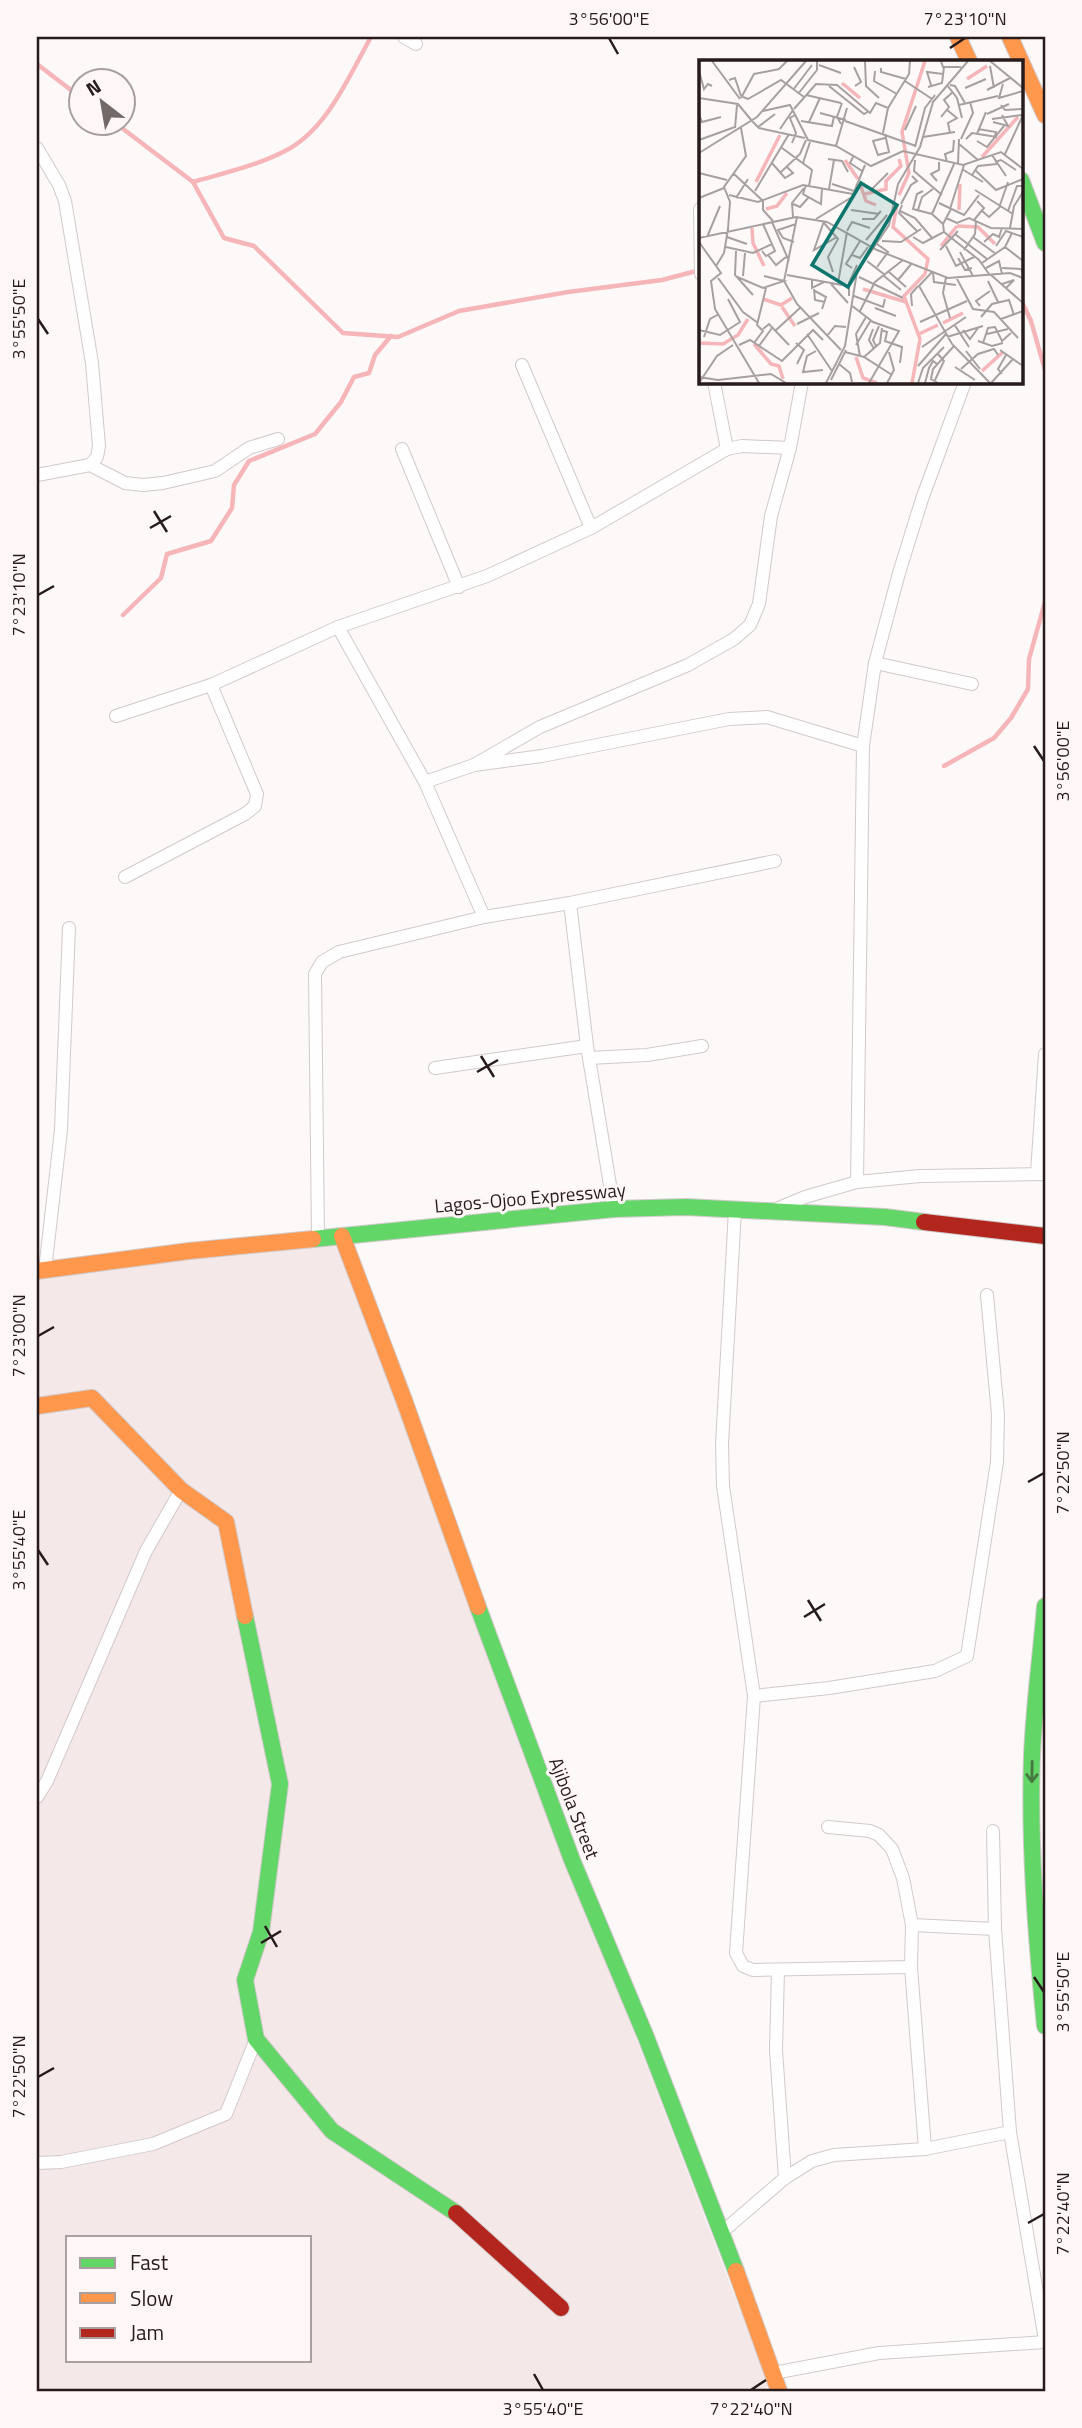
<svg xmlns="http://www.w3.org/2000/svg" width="1082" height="2428" viewBox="0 0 1082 2428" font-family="'Titillium Web',sans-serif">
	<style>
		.built { fill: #f4e8e8; fill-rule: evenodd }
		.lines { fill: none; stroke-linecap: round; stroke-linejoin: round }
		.stream { stroke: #f5b5b9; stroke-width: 4.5 }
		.street-casing { stroke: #d2c9ca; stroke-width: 14 }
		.fast-casing { stroke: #d2c9ca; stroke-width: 18 }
		.slow-casing { stroke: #d2c9ca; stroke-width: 18 }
		.jam-casing { stroke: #d2c9ca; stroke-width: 18 }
		.street { stroke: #fffefe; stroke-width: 12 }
		.fast { stroke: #63d668; stroke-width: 16 }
		.slow { stroke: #ff974d; stroke-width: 16 }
		.jam { stroke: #b3261e; stroke-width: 16 }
		.oneway { stroke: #467842 }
		.ticks { fill: none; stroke: #281b1b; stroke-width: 2.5 }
		.labels { text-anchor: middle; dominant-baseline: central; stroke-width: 6; stroke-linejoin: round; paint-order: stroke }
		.street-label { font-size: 19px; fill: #281b1b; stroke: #fff7f7 }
		.inset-river { fill: none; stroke: #f5b5b9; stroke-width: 3.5 }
		.inset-road { fill: none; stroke: #a8a0a0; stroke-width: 2 }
		.view { fill: #0f766e; fill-opacity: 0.15; stroke: #0f766e; stroke-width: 3.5 }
		.inset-edge { fill: none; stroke: #281b1b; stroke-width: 3.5 }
		.neatline { fill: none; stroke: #281b1b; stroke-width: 2.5 }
		.ticks-label { font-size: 18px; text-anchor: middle; fill: #281b1b }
	</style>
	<rect width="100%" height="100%" fill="#fdf9f9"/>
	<path class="built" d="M342,1236L509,1705L771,2391H37V1266ZM68,2237H310V2360H68Z"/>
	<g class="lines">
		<g class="stream">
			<path d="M37,64L80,97"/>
			<path d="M114,122L193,182L224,238L254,246L343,333L398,337L459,311L568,292L662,280L700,270"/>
			<path d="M193,182C224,173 256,166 285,151C327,130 349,76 371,37"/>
			<path d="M1021,300L1031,321L1045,370"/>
			<path d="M123,615L161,578L167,554L211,541L232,508L234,485L249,461L315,434L341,402L354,377L369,373L375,355L391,336"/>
			<path d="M944,766L994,738L1011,718L1028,689L1029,659L1045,602"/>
		</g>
		<defs>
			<g id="street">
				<path d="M404,37L416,44"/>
				<path d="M37,148L59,185L65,201L92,363L99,446L97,457L90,465"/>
				<path d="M700,209L701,274"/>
				<path d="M522,365L591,528"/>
				<path d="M714,382L727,449"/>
				<path d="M402,449L459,587"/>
				<path d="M37,475L90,465L125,483L143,485L163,483L215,471L249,448L278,439"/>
				<path d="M338,627L425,782L484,917"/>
				<path d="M875,663L972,684"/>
				<path d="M116,716L211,685L338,627L487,576L591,528L727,449L742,446L790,448"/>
				<path d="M474,765L540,727L688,665L734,639L750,625L759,604L771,516L790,448L802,382"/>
				<path d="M425,782L474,765L542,756L729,719L767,717L863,746"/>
				<path d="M125,877L245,814L255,806L257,794L211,685"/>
				<path d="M570,903L587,1046L614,1209"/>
				<path d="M589,1058L647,1055L702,1046"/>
				<path d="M435,1068L587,1046"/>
				<path d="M1037,1173L1045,1054"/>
				<path d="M857,1182L863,746L875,663L899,573L922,499L965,382"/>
				<path d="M735,1210L722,1444L723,1486L754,1696L736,1953L743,1966L753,1970L911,1967"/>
				<path d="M774,1210L805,1197L857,1182L920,1176L1045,1174"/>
				<path d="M318,1238L315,974L322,962L339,952L484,917L570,903L775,861"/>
				<path d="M45,1270L61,1130L69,928"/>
				<path d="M754,1696L829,1688L935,1671L967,1656L997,1462L998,1415L987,1295"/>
				<path d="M37,1797L47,1781L146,1551L181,1490"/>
				<path d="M828,1827L870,1831L879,1835L892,1849L903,1878L912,1925L911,1967L925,2149"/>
				<path d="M993,1831L995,1929L1010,2132L1045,2340"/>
				<path d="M912,1925L995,1929"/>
				<path d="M778,1970L776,2050L785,2178"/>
				<path d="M37,2163L61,2162L153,2144L226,2114L256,2039"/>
				<path d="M722,2232L785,2178L812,2161L834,2155L925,2149L1010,2132"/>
				<path d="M774,2373L879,2353L1045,2342"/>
			</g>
			<g id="fast">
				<path d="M1021,180L1045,243"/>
				<path d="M313,1239L614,1209L686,1207L885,1217L924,1222"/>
				<path d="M1045,1606C1041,1656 1034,1705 1032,1755C1029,1845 1036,1936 1045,2026"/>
				<path d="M478,1607L572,1860L646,2037L736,2271"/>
				<path d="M245,1616L280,1784L261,1932L245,1980L256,2039L332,2131L456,2213"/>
			</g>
			<g id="slow">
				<path d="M958,37L969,61"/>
				<path d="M1010,37L1045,115"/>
				<path d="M342,1236L404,1400L478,1607"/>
				<path d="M37,1271L189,1251L313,1239"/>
				<path d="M37,1406L92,1398L181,1490L226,1522L245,1616"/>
				<path d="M736,2271L779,2391"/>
			</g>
			<g id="jam">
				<path d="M924,1222L1045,1236"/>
				<path d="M456,2213L561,2308"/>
			</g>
		</defs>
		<use href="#street" class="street-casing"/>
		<use href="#fast" class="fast-casing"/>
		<use href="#slow" class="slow-casing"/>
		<use href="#jam" class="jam-casing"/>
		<use href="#street" class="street"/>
		<use href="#fast" class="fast"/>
		<use href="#slow" class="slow"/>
		<use href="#jam" class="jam"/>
	</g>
	<defs><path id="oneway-shaft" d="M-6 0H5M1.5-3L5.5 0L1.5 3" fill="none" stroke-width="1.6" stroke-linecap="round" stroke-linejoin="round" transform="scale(1.75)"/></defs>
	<use class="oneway" href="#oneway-shaft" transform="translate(1032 1772) rotate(91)"/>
	<path class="ticks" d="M609,38L618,54M950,48L965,38M38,319L48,334M154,511L167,532M150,528L171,516M38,595L54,586M1034,746L1044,761M481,1056L494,1077M477,1072L498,1060M38,1336L54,1327M1028,1482L1044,1473M38,1550L48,1565M808,1600L821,1621M804,1617L825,1604M265,1926L277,1947M261,1943L281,1931M1034,1977L1044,1992M38,2077L54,2068M1028,2223L1044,2214M534,2374L543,2390M751,2390L766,2380"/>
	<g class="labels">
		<g class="street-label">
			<text transform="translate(530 1197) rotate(-5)">Lagos-Ojoo Expressway</text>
			<text transform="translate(575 1808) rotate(69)">Ajibola Street</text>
		</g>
	</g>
	<g transform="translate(699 60)">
		<rect width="324" height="324" fill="#fdf9f9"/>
		<path class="inset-river" d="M268,19L288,6M143,23L161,38M283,97L319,57M146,100L159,119M57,122L81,75M161,124L167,141L177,145M166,134L187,129V121L202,106L200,99M200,135L210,113L203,72L226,1M198,144L194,167L229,199L226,214L205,236L221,279L213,323M67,149L78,146L88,133M260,150L261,124M258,166L279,167L296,184M53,168L54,183L65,206M242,186L258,166M164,229L207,242M64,239L82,245L93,238M83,247L96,266M244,263L264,253M220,274L239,265M0,283L24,284L39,275L49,259M55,284L72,304L80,306L84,319M157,297L164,318L178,323M283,311L304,292"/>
		<path class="inset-road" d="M13,1L41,39M166,1L167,26L180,38M242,1L244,7H262M291,1L324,28M120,5L142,13M291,6L295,28M155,7L162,22L156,26M182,8V12L207,19M0,11L5,29L9,24L13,26M176,11L175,21L198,34M30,20L36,18L42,36M206,21L233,39M304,24L300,38L324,31M232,25L228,12L244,14M248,25L258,38L263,58M251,25L256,26L266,43M130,26L165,54L170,51M229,27L243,23L245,7M266,28L287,19M94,30L113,5M288,30L311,18M99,34L118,10V1M107,35L142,43M44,37L49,39L82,20L105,37M0,38L39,44L53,61M42,38L55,14L80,9L88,1M260,45L299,36M302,45L306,50L323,49M95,49L117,24L138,25L171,53L177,43L189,48L210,14L211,1M248,50L258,58L249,63L251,73M64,51L91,45L109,80L137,86L172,106L204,91L264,105L302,92L324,109M121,53L147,60M0,54L3,62L22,57M288,54L310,44M242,57L250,47L245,40L254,32M293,59L323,55M53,61L60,68L106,78M102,61L133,66L135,56M146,61L217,86M110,62L121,38M294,62L309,66L303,55M142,64L138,57L143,43M59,67L76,54M36,68L38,45M81,69L94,50M279,69L297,72L296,76M206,70L217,46M184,73L189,48M186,74L190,92L179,95L174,81L186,78M278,74L287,52M224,77L256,72M262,79L274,53L271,42M267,79L273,73L298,77M0,80L36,67M278,81L288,87L305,66M93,83L97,73L91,58L96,55M260,84L279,100M137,86L148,48M216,87L226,48L236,35M83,88L113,110L110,126M0,93L58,57L107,1M306,94L324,55M293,95L307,116M154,97L151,103L163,111M129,99L143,101L149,112M216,100L215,111L243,135M72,102L86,118L94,113L88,107M248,102L246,94L254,91L255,80M296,102L302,100L317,110M104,103L111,82M259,104L260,79M263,109L284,122M276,110L297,130L324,119M82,112L101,94L107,80M0,113L28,120M34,113L64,141M273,115L279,106L298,104M238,121L232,114L240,110V102M133,124L155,131M107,125L104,134L122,144L123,128M130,129L135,100M276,130L314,154M56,131L90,74M224,131L218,134L214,149L233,154L244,164M175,133L174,128L189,113M30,135L59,142L104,125L154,134M0,138L25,128M37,138L49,119M64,141V150L74,161M240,143L265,155L280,135M94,144L101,147L110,137M202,144L212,125L218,121L213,116M203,145L200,153L219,172M301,145L309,122M251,149L265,105M152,150L180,154M219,150L223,137L234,129M282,150L290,157L302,146M201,151L216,158L234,179M309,151L318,126H324M233,154L255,104M94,157L93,143L105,128M98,157L85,221L98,244L142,290M247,158L258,163L270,158L292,168L324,169M117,159L153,137L166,105M163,159H175L182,151M275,160L285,148L278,141M125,161L115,190L138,177M73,162L90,201M125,163L139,179L129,197L134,212M311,168L315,146L324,132M148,171L153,162L171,168M245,172L280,200L290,214M256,174L288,199M8,177L21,146M28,177L48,184M214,177L224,183L245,172L244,164L252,149M274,177L297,194M0,178L97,157L128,162L178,190L249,218L311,213L324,218M167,180L188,155M183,181L202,182L222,169M0,182L22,213L12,221L16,249L60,323M95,182L84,178L79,170L97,164M285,182L294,174L300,177L303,168M178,184L189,192L178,207M247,186L257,206L275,197M297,186L307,171L324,177M27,187L54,193L73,184M306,187L324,201M241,190L259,171M265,190L276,174L277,161M37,191L36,215L54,235M63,191L67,196L76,191L64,164M261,192L274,216M69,195L77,205L87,197M153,195L161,198L169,187M259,198L266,210L273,208M168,201L186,215M283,203L306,187L313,173M17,206L25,193L29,169L31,142L25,127L47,96L42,68M153,208L147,204L161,181M287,208L300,201L303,214M303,208L322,209L324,214M190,212L207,227M233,212L220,226L253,284L291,323M234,213L235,222L257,225M88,215L143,225M292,215L324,243M36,216L64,228L85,221L65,216M44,216L46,193M185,216L202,230M160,217L204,238M247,217L244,233L251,258M257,217L274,249L295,252L319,278M19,218L44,252L59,263M113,220V228L125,222M199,220L213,203M289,221L299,242M139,223L148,172M132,224L149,243M303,224L315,220L307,228M115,229L116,240L126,242M116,231L127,237L123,249M150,236V223L158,205M155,236L184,247L186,239M152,245L174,262L200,271L170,323M213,246L212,234L219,226M281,246L277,241L291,231M176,248L197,256M161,251L176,222L204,200M282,257L293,244L310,240L315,255M302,259L324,251M221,262L268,241M98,264L120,253M255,264L270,287M64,269L70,264L90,285M174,269L170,280L175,289M0,270L21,275L41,262L29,239M182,270L188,272L186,281L203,287L201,303M264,270L271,279L279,268M76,271L102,247M108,274L133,311M288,274L309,269M128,276L136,266L147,267M5,277L11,259L20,254M248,277L284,266M279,281L293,286L304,283M55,283L64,271L58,265L67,228M97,283L105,290L98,304M284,283L289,268L296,267L303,281L312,273M40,285L51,280L83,301L114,270L124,280M157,285L172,260M60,286L73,268M177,286L174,280L180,266M223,287L267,257M301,290L324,306M117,291L108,296L104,312L124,310M267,291L281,309M146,292L165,297L193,315M161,296L157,274L167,257M165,297L181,283L183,268M140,304L151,313L153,322M219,306L247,274M256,307L276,320M262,309L279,294L295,289L299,295M303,314L299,309L307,295M0,317L19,320L72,314L87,323M132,320L147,290M236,320L245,301L238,293M0,323L18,296L34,285M127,323L146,286L158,212L190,165L199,124L221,87L234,42L269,1M188,323L195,310L190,292M219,323L224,308L245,287M226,323L230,308L234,301L238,304M239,323L232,319L234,309L255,286M292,323L314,299"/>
		<path class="view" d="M162,123L198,145L149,227L113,205Z"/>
		<rect width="324" height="324" class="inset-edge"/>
	</g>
	<rect width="1082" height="2428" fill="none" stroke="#fff7f7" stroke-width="77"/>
	<rect x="66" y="2236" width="245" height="126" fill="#fff7f7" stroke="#a99f9f" stroke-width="2"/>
	<rect x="80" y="2258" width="35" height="10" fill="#63d668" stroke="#a99f9f" stroke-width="2"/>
	<text x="130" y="2270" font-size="21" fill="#281b1b">Fast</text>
	<rect x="80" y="2293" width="35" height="10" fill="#ff974d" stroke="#a99f9f" stroke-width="2"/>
	<text x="130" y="2306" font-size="21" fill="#281b1b">Slow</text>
	<rect x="80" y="2328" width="35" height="10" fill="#b3261e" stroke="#a99f9f" stroke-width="2"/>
	<text x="130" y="2340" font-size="21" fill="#281b1b">Jam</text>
	<g transform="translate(102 102) rotate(329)"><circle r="33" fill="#fff7f7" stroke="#a99f9f" stroke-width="2"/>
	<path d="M0-5L12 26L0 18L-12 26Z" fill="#736969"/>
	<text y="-10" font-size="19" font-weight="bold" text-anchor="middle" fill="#281b1b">N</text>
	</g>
	<rect x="38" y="38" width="1006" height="2352" class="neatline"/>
	<g class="ticks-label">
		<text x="609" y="25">3°56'00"E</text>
		<text x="965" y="25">7°23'10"N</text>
		<text transform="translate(19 319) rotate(-90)" y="6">3°55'50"E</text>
		<text transform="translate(19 595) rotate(-90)" y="6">7°23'10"N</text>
		<text transform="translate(1063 761) rotate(-90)" y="6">3°56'00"E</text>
		<text transform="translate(19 1336) rotate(-90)" y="6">7°23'00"N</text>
		<text transform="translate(1063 1473) rotate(-90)" y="6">7°22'50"N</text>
		<text transform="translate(19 1550) rotate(-90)" y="6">3°55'40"E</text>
		<text transform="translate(1063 1992) rotate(-90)" y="6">3°55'50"E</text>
		<text transform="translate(19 2077) rotate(-90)" y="6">7°22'50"N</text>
		<text transform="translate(1063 2214) rotate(-90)" y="6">7°22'40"N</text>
		<text x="543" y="2415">3°55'40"E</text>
		<text x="751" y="2415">7°22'40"N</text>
	</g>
</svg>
